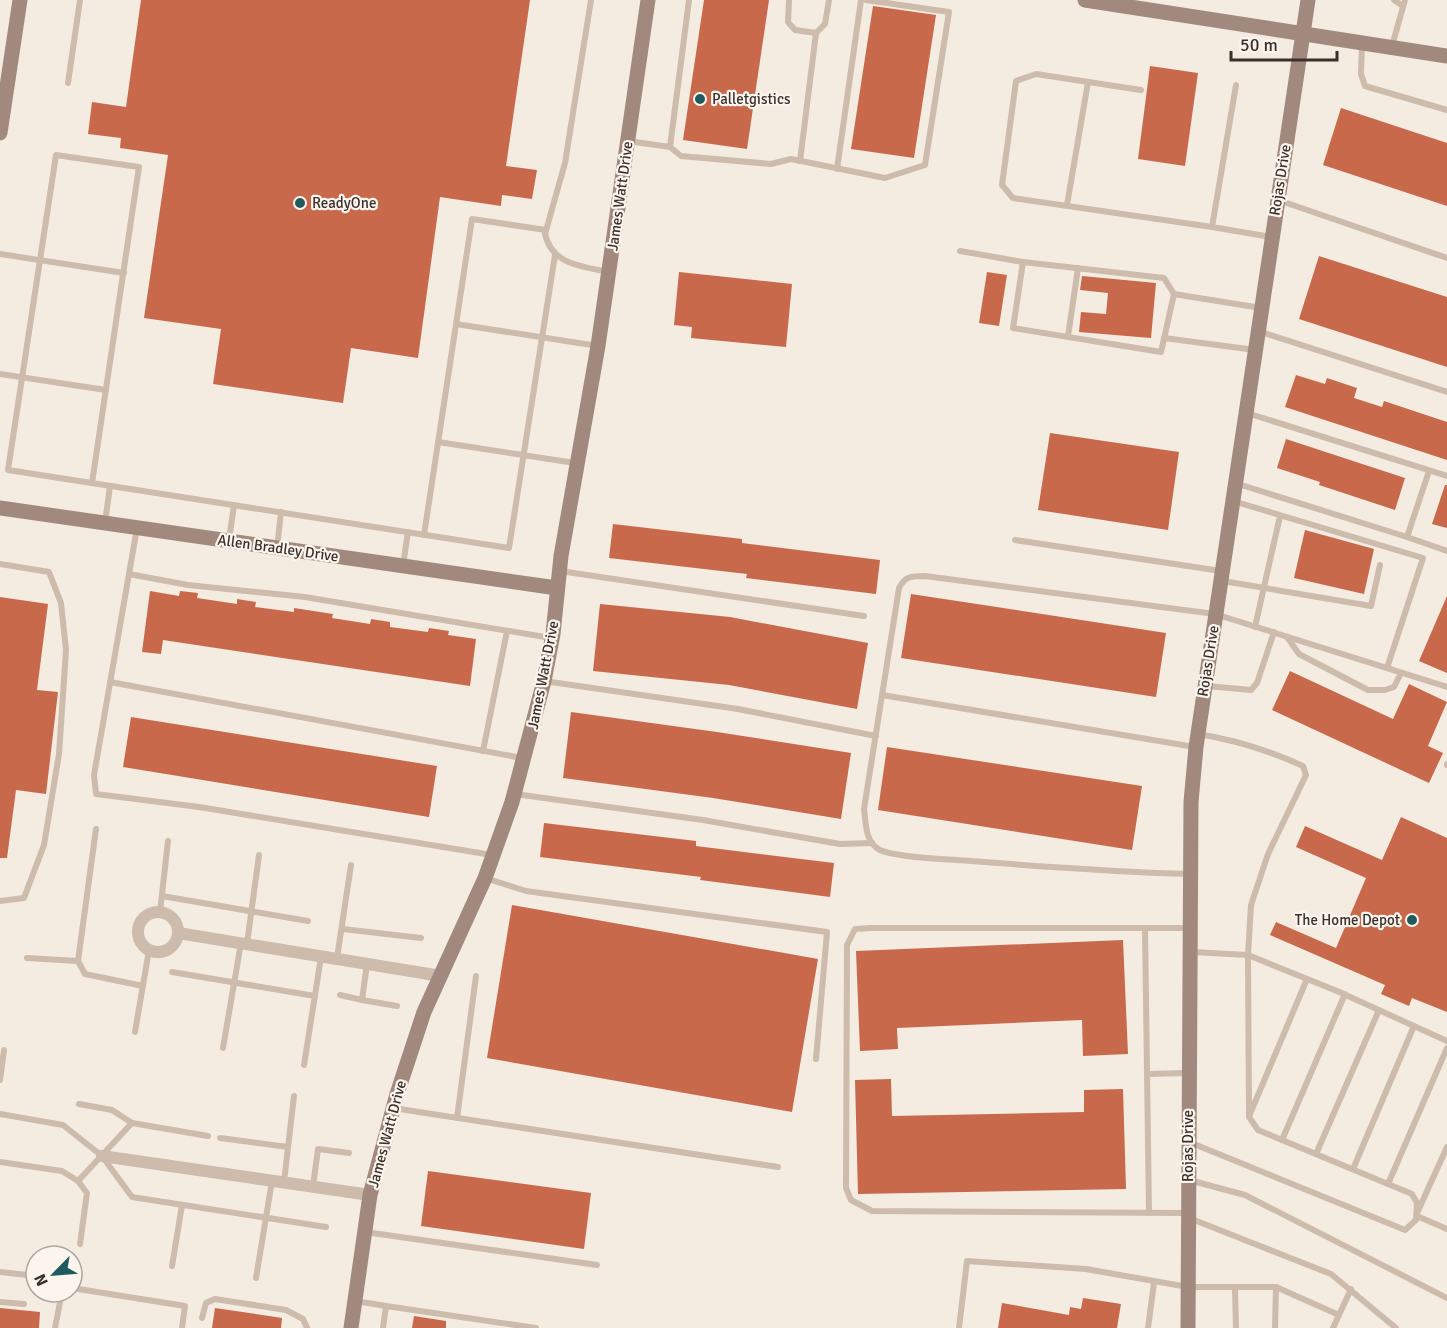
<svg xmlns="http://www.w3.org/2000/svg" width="1447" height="1328" viewBox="0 0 1447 1328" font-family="Signika,sans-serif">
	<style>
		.building { fill: #c8694b }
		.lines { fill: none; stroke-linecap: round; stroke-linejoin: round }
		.lane { stroke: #cdbbac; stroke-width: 6 }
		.street { stroke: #cdbbac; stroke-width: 12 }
		.secondary { stroke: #a18a7d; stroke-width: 15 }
		.poi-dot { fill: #1f5a5e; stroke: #fbf5ee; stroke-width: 2 }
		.labels { text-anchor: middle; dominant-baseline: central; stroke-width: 4.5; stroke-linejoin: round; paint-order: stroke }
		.poi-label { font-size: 15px; fill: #3b302b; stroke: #fbf5ee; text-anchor: start }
		.street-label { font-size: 15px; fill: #3b302b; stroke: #fbf5ee }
	</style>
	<rect width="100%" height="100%" fill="#f4ebe1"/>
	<g class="building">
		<path d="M141,0H530L506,166L537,170L532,199L502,195L501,206L440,197L418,358L351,348L343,403L213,384L221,329L144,318L168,155L120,148L121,138L88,134L92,102L126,107Z"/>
		<path d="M704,0H769L747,149L683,140Z"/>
		<path d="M873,6L936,15L914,158L851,149Z"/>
		<path d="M1150,66L1198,73L1185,166L1138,159Z"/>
		<path d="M1341,108L1447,143V206L1323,165Z"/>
		<path d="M1319,256L1447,297V367L1299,319Z"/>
		<path d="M679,272L792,284L786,347L691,338L692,327L674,325Z"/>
		<path d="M987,272L1007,275L999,326L979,323Z"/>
		<path d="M1082,276L1156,283L1151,338L1079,332L1081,312L1106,314L1108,293L1080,290Z"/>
		<path d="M1296,375L1325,384L1327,378L1357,388L1354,398L1382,407L1384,401L1447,422V460L1285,407Z"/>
		<path d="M1050,433L1179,452L1168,530L1038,510Z"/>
		<path d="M1286,439L1405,478L1395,510L1319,485L1320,482L1277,468Z"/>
		<path d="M1445,485H1447V528L1432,524Z"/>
		<path d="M613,524L742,539V543L880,560L876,594L746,578L747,574L609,558Z"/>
		<path d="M1305,530L1374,549L1364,594L1294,578Z"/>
		<path d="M150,591L179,596L180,591L198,593L197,598L237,604V599L256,602L255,607L294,612V608L333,614L332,618L370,624L371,619L390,622V627L428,632L429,628L449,631L448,635L476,639L470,686L163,640L161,654L142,652Z"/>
		<path d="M911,594L1166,633L1156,697L901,658Z"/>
		<path d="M1447,596V673L1419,661Z"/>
		<path d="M0,597L48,604L37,690L58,692L46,794L16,790L7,858H0Z"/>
		<path d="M600,604L730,617L868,643L857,709L729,685L593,671Z"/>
		<path d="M1290,671L1393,719L1409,684L1447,702L1428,746L1443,753L1429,783L1272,710Z"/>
		<path d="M571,712L717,732L851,753L841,819L713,798L563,778Z"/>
		<path d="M131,717L437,766L429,817L123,767Z"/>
		<path d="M887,747L1142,786L1132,850L878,810Z"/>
		<path d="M1401,817L1447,838V1012L1412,998L1409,1006L1381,994L1385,985L1270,935L1276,922L1336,948L1366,878L1296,847L1305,826L1382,860Z"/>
		<path d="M544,823L696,841V846L834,863L830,897L700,880L701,877L540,857Z"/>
		<path d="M512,905L818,959L792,1112L487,1058Z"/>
		<path d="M1123,940L1128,1054L1083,1056L1082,1020L897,1028L898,1049L860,1051L856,951Z"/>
		<path d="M891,1079L892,1116L1084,1112V1090L1123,1089L1126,1189L858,1194L855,1080Z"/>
		<path d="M428,1171L591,1193L584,1249L421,1226Z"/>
		<path d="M1083,1298L1121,1304L1117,1328H998L1002,1303L1069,1315L1070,1307L1081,1309Z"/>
		<path d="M0,1308L40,1312L39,1328H0Z"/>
		<path d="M215,1308L282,1318L281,1328H212Z"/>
		<path d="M414,1316L446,1321V1328H412Z"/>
	</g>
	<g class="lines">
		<g class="lane">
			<path d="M591,0L565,163L545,234C552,265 582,266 608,272"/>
			<path d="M789,0L788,22L795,30L816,33L825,24L829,0"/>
			<path d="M1394,0L1403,6"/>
			<path d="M1362,43L1361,74L1365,86L1447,110"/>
			<path d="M1392,46L1405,0"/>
			<path d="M68,83L80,0"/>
			<path d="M1236,85L1212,227L1271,237"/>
			<path d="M1141,90L1036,74L1016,81L1002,185L1013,198L1212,227"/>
			<path d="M628,141L670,147L689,0"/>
			<path d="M670,147L681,156L771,164L791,159L885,178L925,165L949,12L866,0"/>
			<path d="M800,161L816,33"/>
			<path d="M837,169L861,0"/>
			<path d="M1278,200L1447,258"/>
			<path d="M1067,205L1088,82"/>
			<path d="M960,251L1023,262"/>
			<path d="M0,254L124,273"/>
			<path d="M1174,294L1161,352L1013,328L1023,262L1164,278L1174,294L1261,308"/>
			<path d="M456,324L598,346"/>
			<path d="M1258,331L1447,392"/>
			<path d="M1068,336L1078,268"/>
			<path d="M1164,338L1255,350"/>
			<path d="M0,374L106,390"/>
			<path d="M1247,413L1447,476"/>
			<path d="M438,442L575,463"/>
			<path d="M92,483L139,167L56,155L8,470L509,548L555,255"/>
			<path d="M1235,483L1407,537L1429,471"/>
			<path d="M1233,501L1423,558L1387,668"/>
			<path d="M105,523L110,486"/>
			<path d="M137,528L94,775L96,794L199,807L492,855"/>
			<path d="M424,535L472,219L546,230"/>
			<path d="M1407,537L1447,551"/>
			<path d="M229,540L234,505"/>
			<path d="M1015,540L1221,571"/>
			<path d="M277,548L281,512"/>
			<path d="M0,564L49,572L61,603L66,650L59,754L44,845L24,898L0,901"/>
			<path d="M403,565L408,532"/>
			<path d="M560,571L864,616"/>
			<path d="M129,574L188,585L305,597L551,638"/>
			<path d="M1223,581L1371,606L1380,565"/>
			<path d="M1255,627L1280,516"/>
			<path d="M1287,637L1299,654L1368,690H1385L1394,687L1401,673"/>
			<path d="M544,681L738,709L876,736"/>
			<path d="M110,682L522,758"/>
			<path d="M1207,686L1251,690L1257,683L1274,632"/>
			<path d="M882,695L1195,747"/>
			<path d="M1198,734C1236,740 1268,750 1303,766L1306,775L1268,854L1251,905L1248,955L1337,991L1447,1041"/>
			<path d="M483,751L507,631"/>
			<path d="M1447,765V764"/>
			<path d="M515,794L703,820L840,844L872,843"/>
			<path d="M96,829L78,961L85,974L143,986"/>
			<path d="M1190,874C1112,872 1035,866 957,860C939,859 895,857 880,850C865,842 866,824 864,809L899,588C905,576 912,576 925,576L1215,614L1447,687"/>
			<path d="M485,878L526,891L827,932L816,1059"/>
			<path d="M162,896L308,921"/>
			<path d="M160,912L168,841"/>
			<path d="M1145,928L1149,1213"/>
			<path d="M343,929L421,938"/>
			<path d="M247,944L259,855"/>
			<path d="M27,958L78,961"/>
			<path d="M337,958L351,865"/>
			<path d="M367,964L362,1000L397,1006"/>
			<path d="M172,972L315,996"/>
			<path d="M340,995L362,1000"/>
			<path d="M135,1032L149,950"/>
			<path d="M223,1048L241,943"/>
			<path d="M304,1065L321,957"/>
			<path d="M1147,1074L1188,1073"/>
			<path d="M0,1080L4,1050"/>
			<path d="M79,1104L112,1110L132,1123"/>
			<path d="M393,1108L778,1167"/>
			<path d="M0,1114L63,1125L102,1156L132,1197L326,1227"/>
			<path d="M1250,1114L1307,979"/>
			<path d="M457,1118L476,976"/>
			<path d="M220,1138L288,1147"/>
			<path d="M1282,1140L1345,994"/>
			<path d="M1189,1142L1405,1230L1416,1220L1417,1203L1412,1194L1258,1130L1249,1117L1248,955L1192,952"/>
			<path d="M1316,1154L1379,1010"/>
			<path d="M0,1162L62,1171L78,1181L132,1123L208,1136"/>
			<path d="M1353,1169L1414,1026"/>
			<path d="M1189,1180L1245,1195L1447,1298"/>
			<path d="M78,1181L87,1193L80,1244"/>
			<path d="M284,1182L294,1096"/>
			<path d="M1388,1184L1447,1048"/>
			<path d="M313,1186L318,1149L349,1153"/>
			<path d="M1418,1211L1447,1147"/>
			<path d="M1187,1213L872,1211L851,1200L846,1188L847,945L855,929L871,928H1190"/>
			<path d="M1417,1216L1447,1229"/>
			<path d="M1189,1218L1331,1274L1396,1328"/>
			<path d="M365,1232L597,1265"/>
			<path d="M172,1266L182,1205"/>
			<path d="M0,1272L36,1276"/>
			<path d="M256,1278L272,1181"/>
			<path d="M72,1288L185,1306L182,1328"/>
			<path d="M1235,1289L1236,1328"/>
			<path d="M355,1301L386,1306L383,1328"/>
			<path d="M0,1302L24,1304"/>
			<path d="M386,1306L536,1328"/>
			<path d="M202,1318L206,1303L215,1299L286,1310L303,1319L307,1328"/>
			<path d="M55,1328L62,1292"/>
			<path d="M959,1328L967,1261L1086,1269L1188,1287H1276L1339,1315"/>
			<path d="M1148,1328L1154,1283"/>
			<path d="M1275,1328L1276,1287"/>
			<path d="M1333,1328L1351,1289"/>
		</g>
		<g class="street">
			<circle cx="158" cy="932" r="20"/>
			<path d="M178,933L441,976"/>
			<path d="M102,1156L370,1195"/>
		</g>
		<g class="secondary">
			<path d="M1085,0L1447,56"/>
			<path d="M0,133L20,0"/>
			<path d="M0,508L557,588"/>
			<path d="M351,1328L370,1195L397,1094L424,1012L485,878L512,802L544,681L553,634L561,556L598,346L648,0"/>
			<path d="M1188,1328L1191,802L1196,747L1308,0"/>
		</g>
	</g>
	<g class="poi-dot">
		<circle cx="700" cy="99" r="6"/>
		<circle cx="300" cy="203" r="6"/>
		<circle cx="1412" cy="920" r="6"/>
	</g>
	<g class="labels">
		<g class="poi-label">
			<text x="712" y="99">Palletgistics</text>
			<text x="312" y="203">ReadyOne</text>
			<text x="1400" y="920" text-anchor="end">The Home Depot</text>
		</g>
		<g class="street-label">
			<text transform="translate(1280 180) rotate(-81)">Rojas Drive</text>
			<text transform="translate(620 196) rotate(-82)">James Watt Drive</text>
			<text transform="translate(278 548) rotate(8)">Allen Bradley Drive</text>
			<text transform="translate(1208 661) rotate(-81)">Rojas Drive</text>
			<text transform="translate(543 675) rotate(-79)">James Watt Drive</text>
			<text transform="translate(387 1134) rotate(-75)">James Watt Drive</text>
			<text transform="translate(1188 1146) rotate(-90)">Rojas Drive</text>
		</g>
	</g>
	<g transform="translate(54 1274) rotate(245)"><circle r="28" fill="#fbf5ee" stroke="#aea6a0" stroke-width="1.5"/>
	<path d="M0-4.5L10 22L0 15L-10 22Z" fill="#1f5a5e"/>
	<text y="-9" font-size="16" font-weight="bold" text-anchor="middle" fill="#3b302b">N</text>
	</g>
	<path d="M1231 51v9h106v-9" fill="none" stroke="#3b302b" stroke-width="3"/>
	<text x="1240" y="51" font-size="18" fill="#3b302b" stroke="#fbf5ee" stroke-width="4.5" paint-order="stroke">50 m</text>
</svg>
